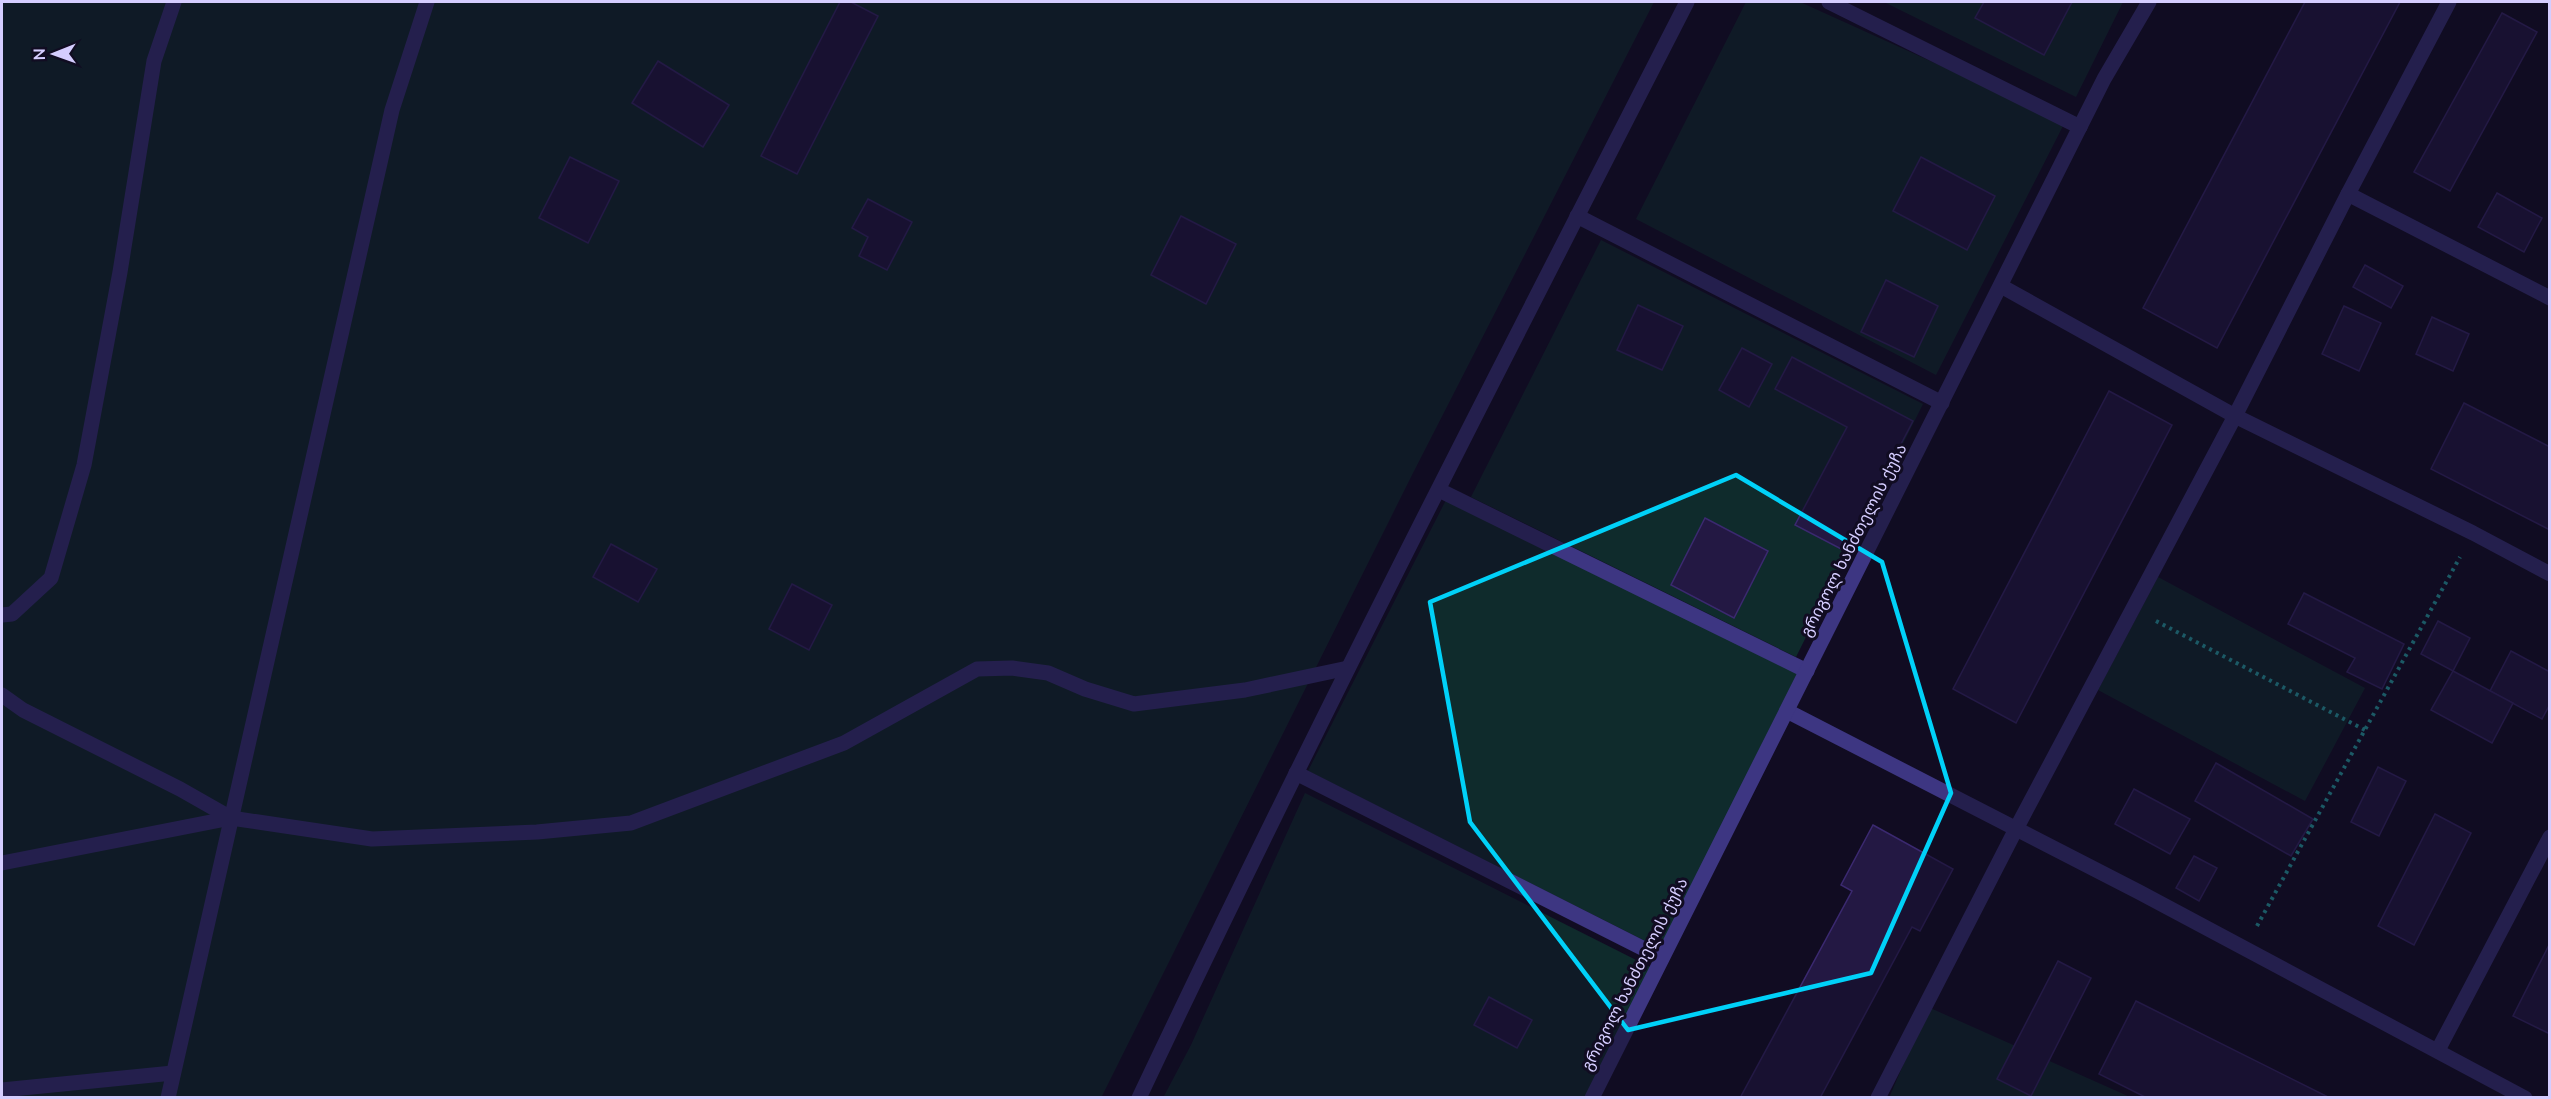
<svg xmlns="http://www.w3.org/2000/svg" width="2551" height="1099" viewBox="0 0 2551 1099" font-family="Mulish,'Noto Sans Georgian',sans-serif">
	<style>
		.green { fill: #0f2b2c }
		.building { fill: #231843; stroke: #3b2970; stroke-width: 1.5 }
		.lines { fill: none; stroke-linecap: round; stroke-linejoin: round }
		.path { stroke: #29b7b6; stroke-width: 4; stroke-dasharray: 3 4.5; stroke-linecap: butt }
		.service { stroke: #3d3682; stroke-width: 15 }
		.minor { stroke: #3d3682; stroke-width: 15 }
		.tertiary { stroke: #3d3682; stroke-width: 15 }
		.marked { fill: none; stroke: #00d1f8; stroke-width: 4.5; stroke-linejoin: round }
		.labels { text-anchor: middle; dominant-baseline: central; stroke-width: 6; stroke-linejoin: round; paint-order: stroke }
		.street-label { font-size: 16px; fill: #d5cdff; stroke: #110c22 }
	</style>
	<rect width="100%" height="100%" fill="#110c22"/>
	<g class="green">
		<path d="M2,2H1654L1412,475L1101,1098L2,1097Z"/>
		<path d="M1746,2H1800L2065,122L1936,375L1636,219Z"/>
		<path d="M1884,2H2123L2076,97Z"/>
		<path d="M1601,240L1923,404L1796,657L1471,497Z"/>
		<path d="M1446,500L1798,674L1661,949L1308,771Z"/>
		<path d="M2158,577L2365,688L2305,801L2098,690Z"/>
		<path d="M1305,793L1660,972L1598,1097L1163,1098L1191,1045Z"/>
		<path d="M1928,1007L2130,1097L1889,1098Z"/>
	</g>
	<g class="building">
		<path d="M840,2H851L878,16L797,174L761,156Z"/>
		<path d="M1984,2H2072L2044,55L1975,18Z"/>
		<path d="M2305,2H2400L2217,348L2143,308Z"/>
		<path d="M2502,13L2537,32L2450,191L2414,172Z"/>
		<path d="M658,61L729,105L703,147L632,103Z"/>
		<path d="M570,157L619,181L588,243L539,218Z"/>
		<path d="M1921,157L1995,196L1967,250L1893,211Z"/>
		<path d="M2497,193L2542,218L2524,252L2478,227Z"/>
		<path d="M868,199L912,222L887,270L859,256L868,237L852,228Z"/>
		<path d="M1181,216L1236,244L1206,304L1151,275Z"/>
		<path d="M2365,265L2403,286L2391,308L2353,287Z"/>
		<path d="M1886,280L1938,306L1914,357L1861,332Z"/>
		<path d="M1638,305L1683,326L1662,370L1617,350Z"/>
		<path d="M2344,306L2381,323L2359,371L2322,354Z"/>
		<path d="M2432,317L2469,334L2453,371L2416,354Z"/>
		<path d="M1742,348L1772,364L1749,407L1719,390Z"/>
		<path d="M1792,357L1913,421L1845,551L1795,525L1847,427L1775,389Z"/>
		<path d="M2109,391L2172,425L2016,723L1953,689Z"/>
		<path d="M2464,403L2550,447V530L2431,469Z"/>
		<path d="M1705,518L1768,551L1734,618L1671,585Z"/>
		<path d="M611,544L657,569L638,602L593,577Z"/>
		<path d="M792,584L832,605L809,650L769,629Z"/>
		<path d="M2304,593L2404,644L2382,689L2347,672L2355,658L2288,624Z"/>
		<path d="M2438,621L2470,638L2453,671L2421,654Z"/>
		<path d="M2511,651L2550,672V704L2542,719L2490,691Z"/>
		<path d="M2453,671L2513,703L2492,743L2431,710Z"/>
		<path d="M2216,763L2313,819L2291,856L2195,801Z"/>
		<path d="M2378,767L2406,781L2379,836L2351,822Z"/>
		<path d="M2134,789L2190,819L2170,854L2115,824Z"/>
		<path d="M2435,814L2471,833L2414,945L2378,926Z"/>
		<path d="M1873,825L1953,869L1920,931L1912,927L1820,1098H1740L1852,891L1841,885Z"/>
		<path d="M2194,856L2217,868L2199,901L2176,888Z"/>
		<path d="M2550,943V1034L2513,1016Z"/>
		<path d="M2058,961L2091,978L2031,1096L1997,1079Z"/>
		<path d="M1489,997L1532,1020L1517,1048L1474,1025Z"/>
		<path d="M2136,1001L2330,1098H2147L2099,1074Z"/>
	</g>
	<g class="lines">
		<g class="path">
			<path d="M2156,621L2365,730"/>
			<path d="M2257,926L2460,557"/>
		</g>
		<g class="service">
			<path d="M1829,2L2080,127"/>
			<path d="M1577,216L1942,403"/>
			<path d="M2001,286L2235,416L2473,533L2550,574"/>
			<path d="M1439,490L1807,671"/>
			<path d="M2,615L12,614L51,578L84,465L120,272L154,61L174,2"/>
			<path d="M2,695L23,710L180,789L231,818"/>
			<path d="M1787,711L2139,892L2525,1098"/>
			<path d="M1296,773L1662,958"/>
			<path d="M2,863L231,818L372,839L537,832L631,823L844,743L977,669L1012,668L1048,673L1085,689L1134,704L1245,690L1348,668"/>
			<path d="M2438,1050L2550,837"/>
			<path d="M2,1090L173,1073"/>
			<path d="M168,1098L392,110L427,2"/>
			<path d="M1878,1098L2016,829L2235,416L2348,194"/>
		</g>
		<g class="minor">
			<path d="M2449,2L2348,194L2550,298"/>
			<path d="M1139,1098C1314,728 1501,365 1687,2"/>
		</g>
		<path class="tertiary" d="M1592,1098L2104,79L2149,2"/>
	</g>
	<path d="M0 0H2551V1099H0ZM1736,475L1882,562L1951,793L1871,973L1628,1030L1470,822L1430,602Z" fill="#110c22" fill-opacity=".55" fill-rule="evenodd"/>
	<path class="marked" d="M1736,475L1882,562L1951,793L1871,973L1628,1030L1470,822L1430,602Z"/>
	<g class="labels">
		<g class="street-label">
			<text transform="translate(1853 540) rotate(-63)">გრიგოლ ხანძთელის ქუჩა</text>
			<text transform="translate(1634 974) rotate(-63)">გრიგოლ ხანძთელის ქუჩა</text>
		</g>
	</g>
	<rect width="2551" height="1099" fill="none" stroke="#d5cdff" stroke-width="6"/>
	<g transform="translate(54 54) rotate(269)" stroke="#110c22" stroke-width="4.5" paint-order="stroke">
	<path d="M0-4.5L10 22L0 15L-10 22Z" fill="#d5cdff"/>
	<text y="-9" font-size="16" font-weight="bold" text-anchor="middle" fill="#d5cdff">N</text>
	</g>
</svg>
